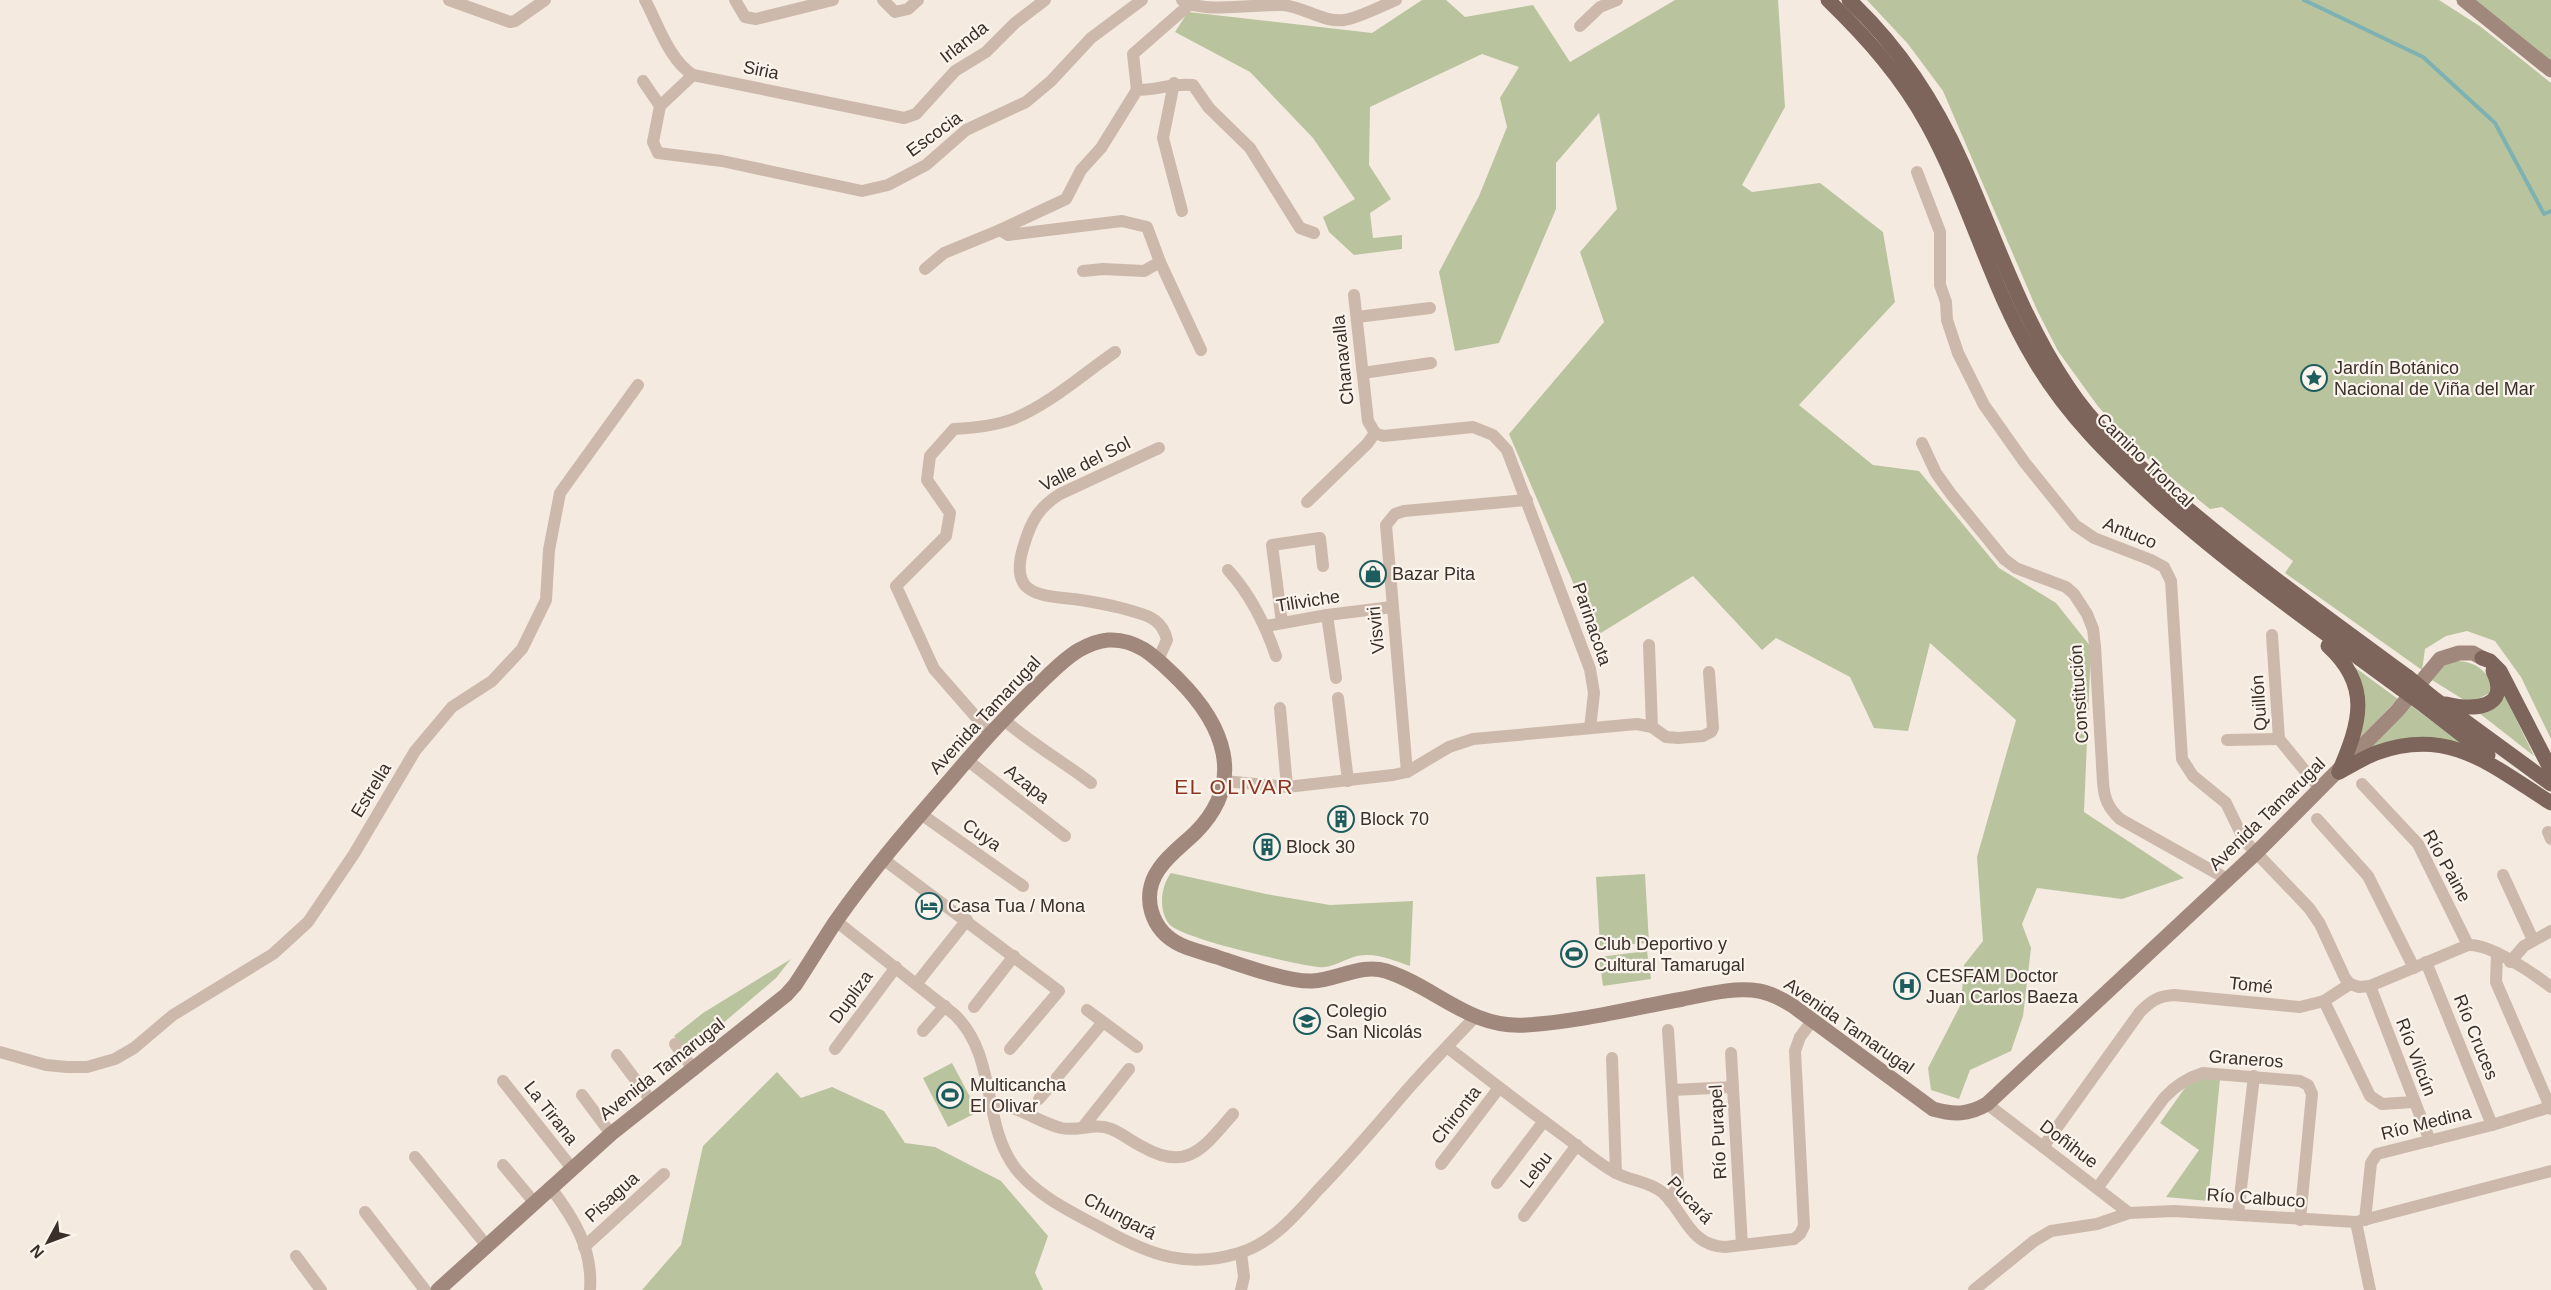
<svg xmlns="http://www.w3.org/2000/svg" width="2551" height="1290" viewBox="0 0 2551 1290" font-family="Helvetica,sans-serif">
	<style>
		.green { fill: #b9c49f }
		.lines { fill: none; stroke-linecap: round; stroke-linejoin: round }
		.stream { stroke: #7eb2b2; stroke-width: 4 }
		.street { stroke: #cdb9ab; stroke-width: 12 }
		.secondary { stroke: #a1887c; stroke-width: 15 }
		.primary { stroke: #7d655b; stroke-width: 15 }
		.primary-bridge { stroke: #7d655b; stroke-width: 15 }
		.labels { text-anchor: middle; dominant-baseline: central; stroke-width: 4.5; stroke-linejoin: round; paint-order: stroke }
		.street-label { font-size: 18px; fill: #3b2f2a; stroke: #fbf4ed }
		.poi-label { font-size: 18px; fill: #3b2f2a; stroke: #fbf4ed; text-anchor: start }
		.quarter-label { font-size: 21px; letter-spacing: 1.5px; fill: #8d3520; stroke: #fbf4ed }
	</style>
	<rect width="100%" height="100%" fill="#f4eae0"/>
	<g class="green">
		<path d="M1422,0H1446L1465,17L1533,5L1570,62L1675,0H1778L1785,107L1742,185L1752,192L1820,183L1883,232L1895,302L1799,405L1873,465L1919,471L1999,568L2056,603L2091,647L2084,812L2184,878L2122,899L2037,888L2022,924L2031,948L2023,1016L2011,1051L1970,1070L1959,1099L1931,1090L1928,1068L1961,1004L1964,965L1983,941L1977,857L2016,720L1930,643L1908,731L1874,728L1850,677L1776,638L1762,650L1693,576L1596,636L1509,434L1604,322L1580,252L1617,209L1599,113L1556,163V209L1499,343L1455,351L1439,272L1479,196L1507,127L1500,98L1519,67L1482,54L1370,107L1369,165L1391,199L1370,213L1373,238L1402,235V249L1354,255L1329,232L1323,217L1355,199L1313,138L1250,72L1175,32L1188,12L1372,33Z"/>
		<path d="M1867,0H2439L2481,27L2551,83V739L2521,677L2495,641L2467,631L2446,636L2425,649L2422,670L2285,573L2293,561L2222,507L2210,509L2133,447L2097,405L2058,351L2037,310L1943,91L1908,44Z"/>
		<path d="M2472,0H2551V64Z"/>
		<path d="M2456,661C2475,662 2483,668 2493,684L2490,693L2469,703L2432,680L2443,666Z"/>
		<path d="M2353,666L2398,699L2354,744Z"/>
		<path d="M2502,690L2534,756L2479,713Z"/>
		<path d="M2410,705L2469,749L2367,752Z"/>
		<path d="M1171,873L1266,894L1330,905L1413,901L1410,966C1393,960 1375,952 1357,956C1345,959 1330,969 1318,967C1295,964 1182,939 1169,924C1158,909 1161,886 1171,873Z"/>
		<path d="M1645,874L1649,943L1600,946L1596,877Z"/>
		<path d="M1647,951L1651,979L1603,986L1599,957Z"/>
		<path d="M791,959L776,978L688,1053L674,1036L703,1013Z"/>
		<path d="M952,1063L978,1112L948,1127L923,1078Z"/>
		<path d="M777,1072L801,1098L832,1087L884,1111L905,1143L935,1147L1001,1181L1048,1236L1035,1273L1043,1290H642L681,1245L703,1146Z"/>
		<path d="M2203,1077L2220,1079L2208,1201L2166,1197L2199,1150L2160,1123L2187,1085Z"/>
	</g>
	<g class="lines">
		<path class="stream" d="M2304,0L2423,57L2495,123L2544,214L2551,211"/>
		<g class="street">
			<path d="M449,0L510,22L515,21L545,0"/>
			<path d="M645,0C658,24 669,60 693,75L904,118L916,114L955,71L986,52L1015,23L1045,0"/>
			<path d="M735,0L745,17L756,19L833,0"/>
			<path d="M883,0L895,12L908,9L918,0"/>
			<path d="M1182,0C1202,14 1256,4 1282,5C1303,6 1323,23 1344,20C1359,18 1381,6 1396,0"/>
			<path d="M1580,26L1600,7L1617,0"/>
			<path d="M693,75L660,106L653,142L658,153L722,161L862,191L888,185L926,165L966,130L1026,102L1051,81L1091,38L1142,0"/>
			<path d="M643,81L660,106"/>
			<path d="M1174,83L1163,138L1182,211"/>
			<path d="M1137,90L1133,54L1189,5"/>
			<path d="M1917,172L1940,232V285L1946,302L1947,320L1958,353L1984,405L2025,463L2075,525L2094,538L2151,560L2164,567L2171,581L2182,759L2193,776L2226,803L2244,840L2309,908L2320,924L2345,978L2350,984"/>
			<path d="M925,269L944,253L1000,230"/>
			<path d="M1083,271L1103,269L1144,271L1160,262"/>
			<path d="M1354,295L1368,421L1375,433L1383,436L1473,427L1493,435L1507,450L1590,669L1594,693L1590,728"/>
			<path d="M1357,317L1430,308"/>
			<path d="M1201,350L1160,262L1147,227L1122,221L1008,235L1000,230L1066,199L1081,170L1101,148L1137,90C1158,90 1170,83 1193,85L1209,108L1250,148L1300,228L1314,233"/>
			<path d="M1363,373L1431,363"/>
			<path d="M1922,443L1936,473L1951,494L2004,559L2016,568L2066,587L2074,594L2087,614L2093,629L2095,646L2103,782C2104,798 2108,808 2120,819L2227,879"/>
			<path d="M1307,502L1367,444L1375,433"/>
			<path d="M1228,570C1251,595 1265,624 1276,656"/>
			<path d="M1327,615L1336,678"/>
			<path d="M1282,623L1272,545L1320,538L1323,566"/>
			<path d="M1266,626L1327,615L1392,607"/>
			<path d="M2272,635L2279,739L2320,789"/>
			<path d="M1649,645L1652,727"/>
			<path d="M1158,660L1167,640C1163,622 1151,616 1135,612C1117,606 1099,603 1081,600C1042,595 1007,598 1024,545C1031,521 1039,507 1060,494L1159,448"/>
			<path d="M1338,698L1348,781"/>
			<path d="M1280,708L1287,787"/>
			<path d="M1003,719C1029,742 1062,761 1091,783"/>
			<path d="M990,733L934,669L896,586L946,536L950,513L927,480L930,456L954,429C973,428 995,426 1013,419C1050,404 1083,374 1115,352"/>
			<path d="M2227,740L2279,739"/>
			<path d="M967,760L1065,836"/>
			<path d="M1407,772L1386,525L1395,514L1404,511L1527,500"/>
			<path d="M1224,781L1287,787L1393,775L1407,772L1449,747L1473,739L1637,724L1652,727L1666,737L1678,738L1703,736L1711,732L1713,728L1709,672"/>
			<path d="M2362,784L2418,844L2468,945"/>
			<path d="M921,814L1023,886"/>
			<path d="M2317,819L2368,876L2414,968"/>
			<path d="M2548,832L2551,839"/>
			<path d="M883,859L1059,991L1010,1049"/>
			<path d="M2503,875L2533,940"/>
			<path d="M836,921L955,1015C998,1057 981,1124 1016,1169C1038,1197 1074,1213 1105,1230C1150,1255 1188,1269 1239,1253C1273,1243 1296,1214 1319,1189C1350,1157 1378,1124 1407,1090C1429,1065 1452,1041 1475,1017"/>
			<path d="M2497,953L2496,982L2551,1109"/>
			<path d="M2426,962L2492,1125"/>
			<path d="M2510,962L2524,946L2551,931"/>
			<path d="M917,983L967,920"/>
			<path d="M2370,986L2430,1141"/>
			<path d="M2324,1001L2370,1096L2382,1104L2414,1102"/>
			<path d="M974,1007L1014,956"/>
			<path d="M1087,1010L1137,1047"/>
			<path d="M1668,1030L1678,1183L1670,1201"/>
			<path d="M923,1031L945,1006"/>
			<path d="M675,1044L694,1070"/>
			<path d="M1447,1047C1484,1076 1522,1105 1560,1133C1578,1146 1597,1163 1616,1173C1631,1181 1648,1181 1662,1192C1685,1212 1688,1245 1725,1247L1794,1239L1800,1234L1804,1226L1795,1051L1800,1037L1812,1021"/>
			<path d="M835,1049L896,967"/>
			<path d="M0,1052L46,1065L67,1067H87L115,1059L134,1048L173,1015L273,954L308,922L354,854L415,751L452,707L492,681L522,649L546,600L549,550L560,493L638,385"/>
			<path d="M1731,1053L1742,1245"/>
			<path d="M617,1055L652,1102"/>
			<path d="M1612,1058L1616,1173"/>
			<path d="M503,1081L571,1167"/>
			<path d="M1673,1090L1733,1087"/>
			<path d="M582,1095L611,1134"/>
			<path d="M1039,1099L1103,1022"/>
			<path d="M992,1104C1023,1107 1035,1121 1061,1128C1078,1132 1095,1122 1111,1129C1122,1133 1132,1142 1143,1147C1188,1173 1205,1146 1233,1114"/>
			<path d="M1987,1104L2129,1213"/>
			<path d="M1083,1127L1129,1069"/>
			<path d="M2043,1147L2140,1012C2151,1001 2158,996 2174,995L2300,1007L2324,1001L2350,984L2359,987L2370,986L2468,945C2489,943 2533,973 2551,987"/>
			<path d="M415,1157L487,1246"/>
			<path d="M1441,1164L1499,1088"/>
			<path d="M503,1165L534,1202"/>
			<path d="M1497,1183L1544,1121"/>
			<path d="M550,1187C574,1218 593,1249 590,1290"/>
			<path d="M2098,1187L2164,1098C2175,1086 2187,1078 2203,1073L2300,1081L2308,1085L2312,1094L2300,1220"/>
			<path d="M365,1212L425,1290"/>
			<path d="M2238,1214L2254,1076"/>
			<path d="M1524,1216L1577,1145"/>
			<path d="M2365,1220L2371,1163L2377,1154L2492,1125L2550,1107"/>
			<path d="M2356,1222L2370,1290"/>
			<path d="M584,1247L664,1174"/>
			<path d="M1241,1253L1244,1277L1241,1290"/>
			<path d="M296,1256L321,1290"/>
			<path d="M1974,1290L2034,1241L2051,1231L2097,1224L2129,1213L2174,1211L2356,1222L2551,1171"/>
		</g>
		<g class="secondary">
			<path d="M2464,0L2551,70"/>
			<path d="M438,1290L611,1134L786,995L795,985C809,964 822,942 836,921C871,871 911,825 951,779C977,748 1004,718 1033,690C1048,676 1062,660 1079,650C1088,645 1097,641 1108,640C1139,638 1158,660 1178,679C1223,724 1247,780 1196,832C1184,844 1169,854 1159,869C1140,896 1151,931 1181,945C1192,950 1205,953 1217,957C1241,965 1288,982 1312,981C1338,980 1361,963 1386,971C1436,987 1470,1029 1526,1025C1578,1022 1632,1008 1683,999C1708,994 1734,987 1759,991C1771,993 1782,999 1793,1006L1933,1109C1954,1115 1968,1115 1987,1104L2257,852L2397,711L2440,659L2459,653H2473L2482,658"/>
		</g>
		<g class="primary">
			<path d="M1828,0C1867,38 1902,77 1928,125C1969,200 1990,285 2034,359C2066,414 2110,457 2157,500C2233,568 2317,627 2400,688"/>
			<path d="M1849,0C1897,45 1935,102 1962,163C1996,239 2021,318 2068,387C2094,427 2132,460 2168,492C2244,558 2326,617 2408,677"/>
			<path d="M2328,646C2372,686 2360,723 2339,772"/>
			<path d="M2482,658L2490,661L2500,671L2551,770"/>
			<path d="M2432,697L2551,784"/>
			<path d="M2446,704C2471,710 2512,710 2493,671"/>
			<path d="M2426,707L2488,755"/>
			<path d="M2339,772C2351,766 2363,758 2376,753C2450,726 2492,766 2551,803"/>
		</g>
		<g class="primary-bridge">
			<path d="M2408,677L2432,697"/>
			<path d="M2400,688L2426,707"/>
		</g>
	</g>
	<defs>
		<symbol id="sight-ring" viewBox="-11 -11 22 22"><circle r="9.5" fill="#fbf4ed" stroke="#1e5d5e" stroke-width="1.5"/><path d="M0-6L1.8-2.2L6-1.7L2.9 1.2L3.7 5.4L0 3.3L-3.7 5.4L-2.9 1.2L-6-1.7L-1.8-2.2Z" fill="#1e5d5e"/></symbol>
		<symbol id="shop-ring" viewBox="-11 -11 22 22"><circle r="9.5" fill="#fbf4ed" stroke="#1e5d5e" stroke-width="1.5"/><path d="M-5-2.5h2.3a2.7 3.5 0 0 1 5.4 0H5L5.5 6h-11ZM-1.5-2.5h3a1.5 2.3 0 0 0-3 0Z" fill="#1e5d5e"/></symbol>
		<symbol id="building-ring" viewBox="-11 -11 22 22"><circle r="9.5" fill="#fbf4ed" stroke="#1e5d5e" stroke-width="1.5"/><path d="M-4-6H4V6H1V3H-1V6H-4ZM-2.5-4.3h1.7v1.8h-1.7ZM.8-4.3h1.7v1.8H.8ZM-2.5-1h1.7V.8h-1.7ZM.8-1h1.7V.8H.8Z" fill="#1e5d5e"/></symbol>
		<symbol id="hotel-ring" viewBox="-11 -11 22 22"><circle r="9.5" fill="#fbf4ed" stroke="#1e5d5e" stroke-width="1.5"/><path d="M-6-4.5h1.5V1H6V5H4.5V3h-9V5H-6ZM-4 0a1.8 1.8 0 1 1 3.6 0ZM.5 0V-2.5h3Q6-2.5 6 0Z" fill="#1e5d5e"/></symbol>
		<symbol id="stadium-ring" viewBox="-11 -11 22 22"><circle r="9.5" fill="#fbf4ed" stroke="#1e5d5e" stroke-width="1.5"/><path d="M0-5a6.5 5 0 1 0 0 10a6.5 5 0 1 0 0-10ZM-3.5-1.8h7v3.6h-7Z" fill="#1e5d5e"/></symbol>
		<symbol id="hospital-ring" viewBox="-11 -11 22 22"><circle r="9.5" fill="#fbf4ed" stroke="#1e5d5e" stroke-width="1.5"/><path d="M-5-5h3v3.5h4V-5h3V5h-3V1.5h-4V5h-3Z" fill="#1e5d5e"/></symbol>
		<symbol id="school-ring" viewBox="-11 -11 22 22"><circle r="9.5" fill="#fbf4ed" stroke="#1e5d5e" stroke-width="1.5"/><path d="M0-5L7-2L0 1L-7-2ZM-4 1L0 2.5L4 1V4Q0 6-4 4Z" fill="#1e5d5e"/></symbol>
	</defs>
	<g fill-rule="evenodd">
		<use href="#sight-ring" x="2299" y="363" width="30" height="30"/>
		<use href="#shop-ring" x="1358" y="559" width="30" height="30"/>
		<use href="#building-ring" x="1326" y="804" width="30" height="30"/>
		<use href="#building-ring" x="1252" y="832" width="30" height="30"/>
		<use href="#hotel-ring" x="914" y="891" width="30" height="30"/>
		<use href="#stadium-ring" x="1559" y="939" width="30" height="30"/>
		<use href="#hospital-ring" x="1892" y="971" width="30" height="30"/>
		<use href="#school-ring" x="1292" y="1006" width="30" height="30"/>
		<use href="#stadium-ring" x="935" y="1080" width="30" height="30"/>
	</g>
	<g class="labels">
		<g class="street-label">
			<text transform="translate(964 42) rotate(-38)">Irlanda</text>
			<text transform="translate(761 70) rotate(11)">Siria</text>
			<text transform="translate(934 134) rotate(-36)">Escocia</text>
			<text transform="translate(1343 360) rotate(-96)">Chanavalla</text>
			<text transform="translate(2145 460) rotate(44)">Camino Troncal</text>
			<text transform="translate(1085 464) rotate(-27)">Valle del Sol</text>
			<text transform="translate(2130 533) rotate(22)">Antuco</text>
			<text transform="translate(1308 601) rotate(-9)">Tiliviche</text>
			<text transform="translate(1592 624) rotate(71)">Parinacota</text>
			<text transform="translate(1376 630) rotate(-96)">Visviri</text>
			<text transform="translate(2079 694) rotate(-94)">Constitución</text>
			<text transform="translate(2259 703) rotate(-94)">Quillón</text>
			<text transform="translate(985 715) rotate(-47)">Avenida Tamarugal</text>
			<text transform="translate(1027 784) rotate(38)">Azapa</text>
			<text transform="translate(371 790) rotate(-59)">Estrella</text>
			<text transform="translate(2267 814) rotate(-44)">Avenida Tamarugal</text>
			<text transform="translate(982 835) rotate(35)">Cuya</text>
			<text transform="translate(2447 866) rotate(61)">Río Paine</text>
			<text transform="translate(2251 985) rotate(6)">Tomé</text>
			<text transform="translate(851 997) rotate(-54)">Dupliza</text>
			<text transform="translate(1849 1026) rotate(35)">Avenida Tamarugal</text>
			<text transform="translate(2476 1037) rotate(68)">Río Cruces</text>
			<text transform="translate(2416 1057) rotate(69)">Río Vilcún</text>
			<text transform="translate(2246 1059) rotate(4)">Graneros</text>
			<text transform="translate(662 1069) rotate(-38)">Avenida Tamarugal</text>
			<text transform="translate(551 1113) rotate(52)">La Tirana</text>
			<text transform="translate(1456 1115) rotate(-52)">Chironta</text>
			<text transform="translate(2426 1123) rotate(-14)">Río Medina</text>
			<text transform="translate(1718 1132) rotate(-93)">Río Purapel</text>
			<text transform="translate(2069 1144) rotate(37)">Doñihue</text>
			<text transform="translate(1536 1170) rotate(-53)">Lebu</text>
			<text transform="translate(612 1197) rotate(-42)">Pisagua</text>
			<text transform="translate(2256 1198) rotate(4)">Río Calbuco</text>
			<text transform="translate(1690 1200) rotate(47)">Pucará</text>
			<text transform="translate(1120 1216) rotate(28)">Chungará</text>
		</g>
		<g class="poi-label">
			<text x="2334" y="368">Jardín Botánico<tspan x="2334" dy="21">Nacional de Viña del Mar</tspan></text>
			<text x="1392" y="574">Bazar Pita</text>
			<text x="1360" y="819">Block 70</text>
			<text x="1286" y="847">Block 30</text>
			<text x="948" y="906">Casa Tua / Mona</text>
			<text x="1594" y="944">Club Deportivo y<tspan x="1594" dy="21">Cultural Tamarugal</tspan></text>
			<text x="1926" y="976">CESFAM Doctor<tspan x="1926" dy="21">Juan Carlos Baeza</tspan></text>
			<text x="1326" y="1011">Colegio<tspan x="1326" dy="21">San Nicolás</tspan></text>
			<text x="970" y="1085">Multicancha<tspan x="970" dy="21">El Olivar</tspan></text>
		</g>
		<g class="quarter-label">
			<text x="1234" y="786">EL OLIVAR</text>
		</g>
	</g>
	<g transform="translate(48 1242) rotate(229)" stroke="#fbf4ed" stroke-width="4.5" paint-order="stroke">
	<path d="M0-4.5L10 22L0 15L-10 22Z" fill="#3b2f2a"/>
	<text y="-9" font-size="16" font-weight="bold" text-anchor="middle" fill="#3b2f2a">N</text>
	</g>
</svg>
